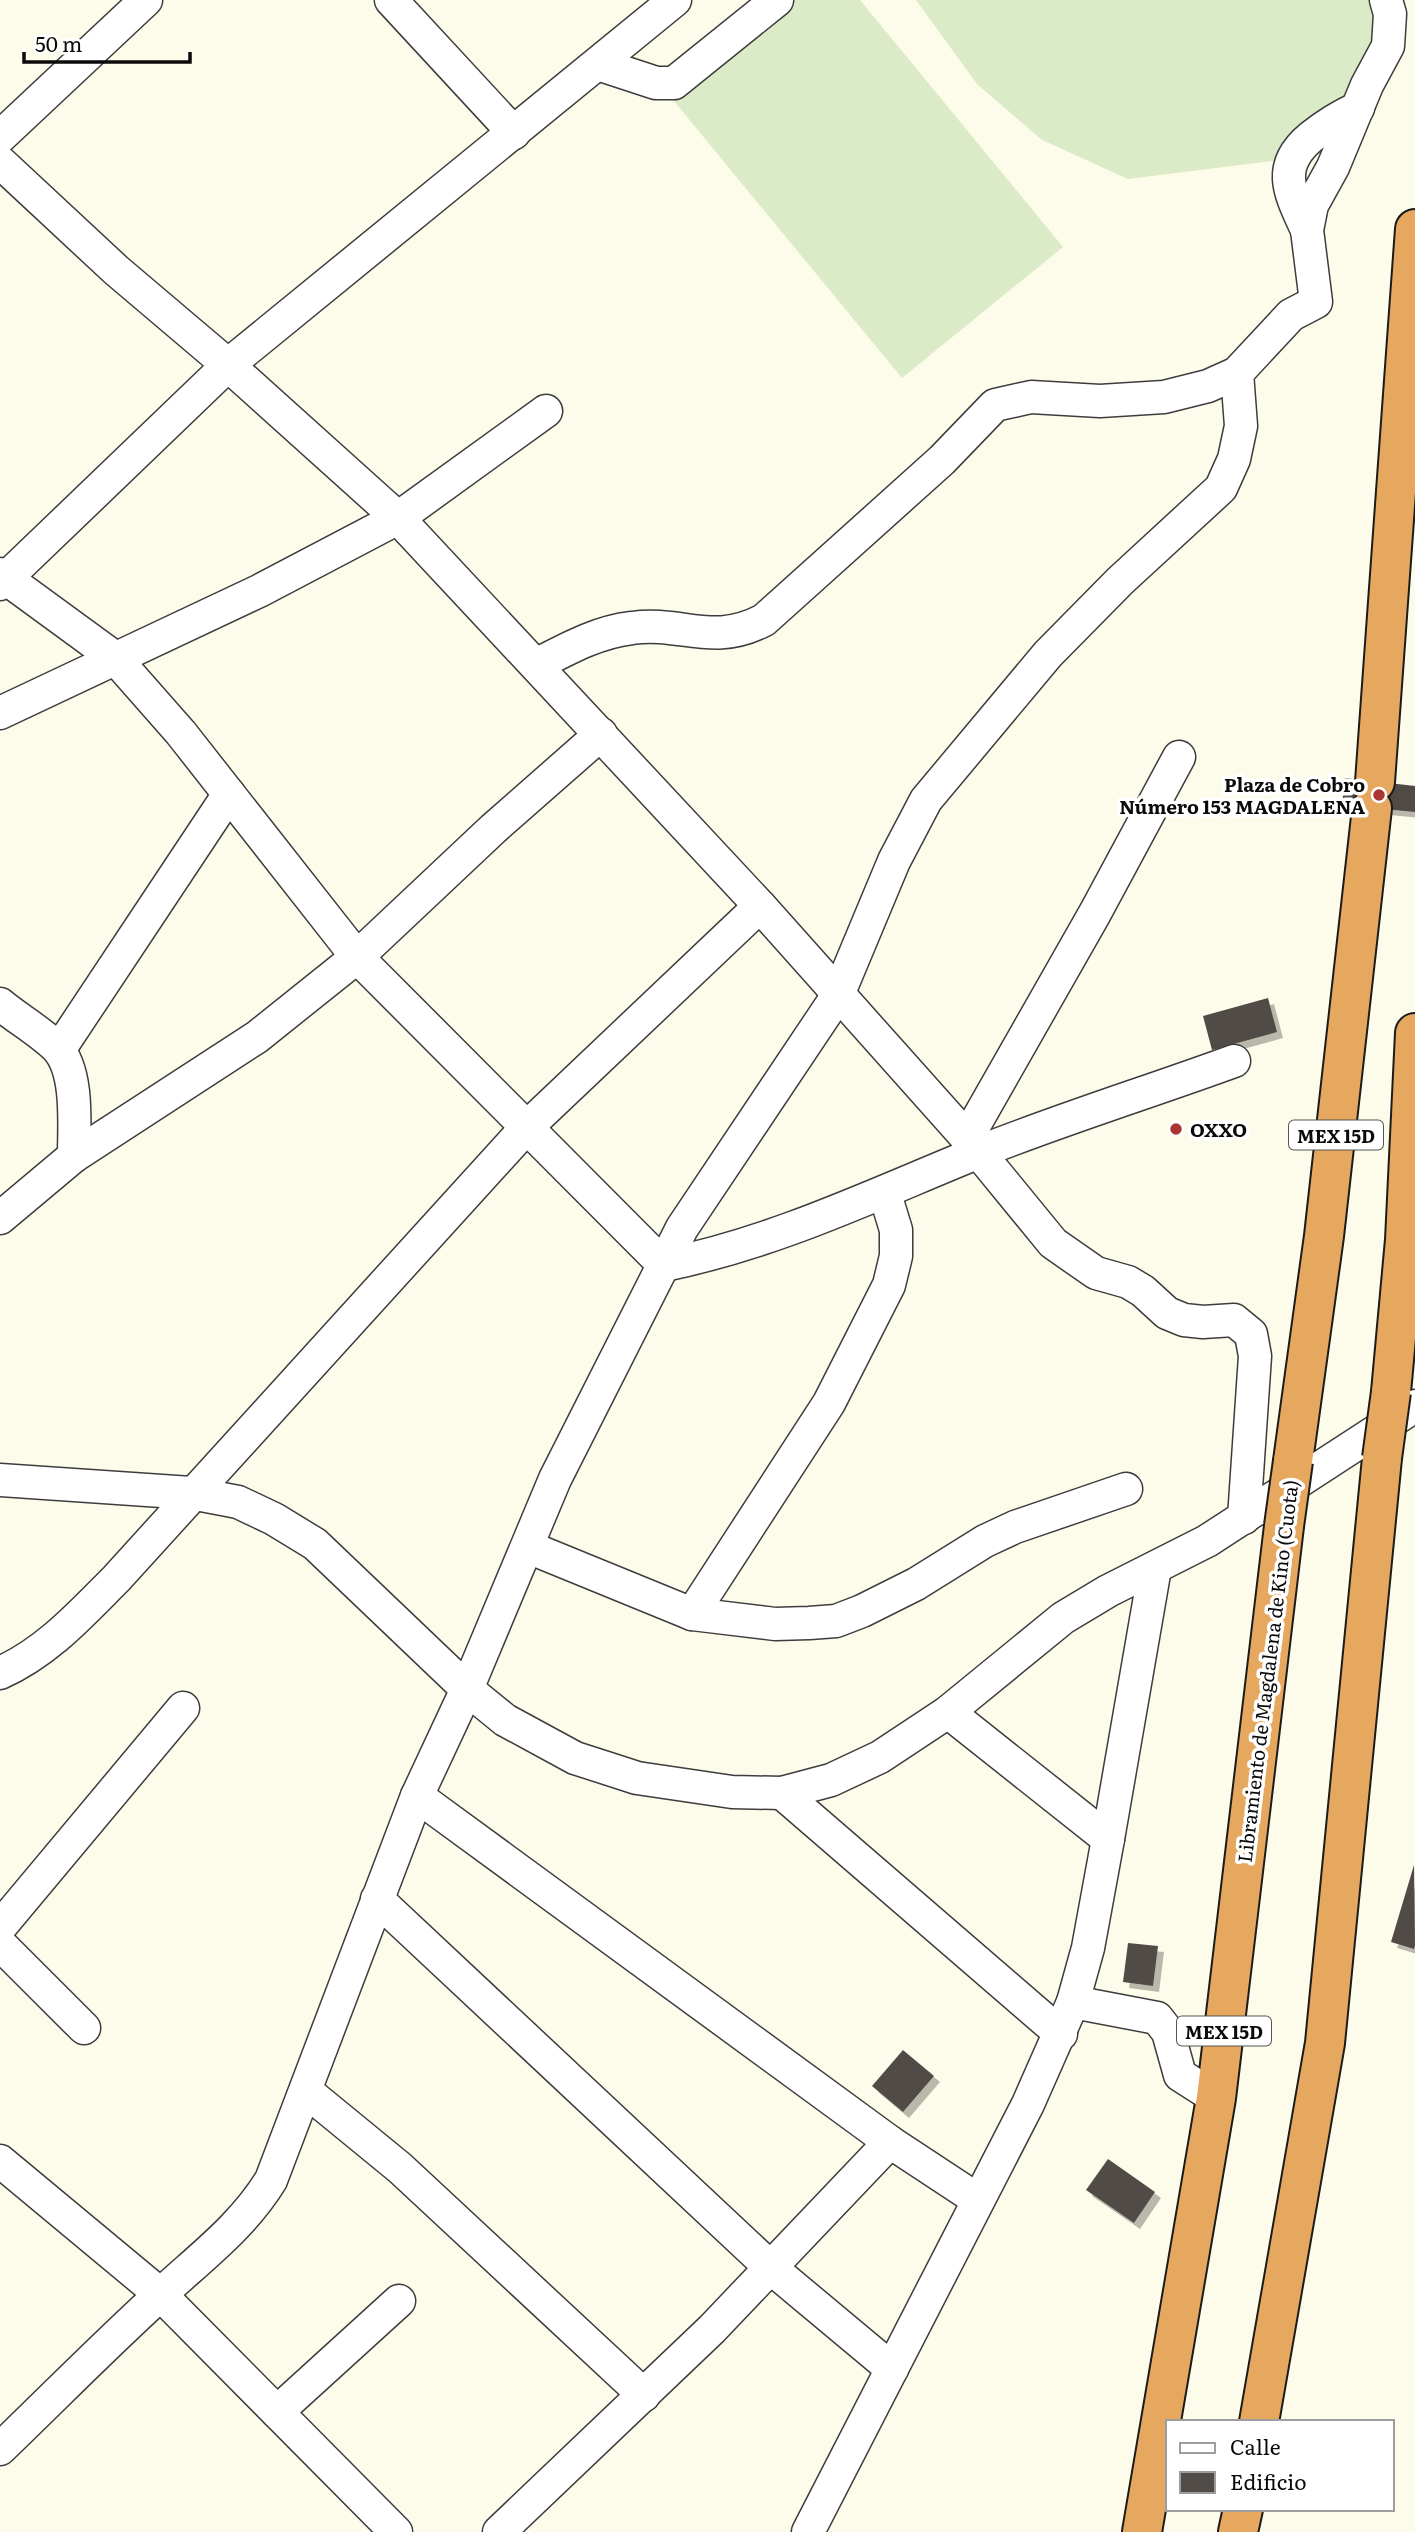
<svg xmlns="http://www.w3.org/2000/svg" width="1415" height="2532" viewBox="0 0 1415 2532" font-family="Literata,serif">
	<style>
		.pitch { fill: #dcebc7 }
		.building { fill: #514c47; filter: url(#shadow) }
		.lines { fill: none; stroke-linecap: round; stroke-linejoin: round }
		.minor-casing { stroke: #3d3d3d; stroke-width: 35 }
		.highway-casing { stroke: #1b1b1b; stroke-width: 42 }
		.minor { stroke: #fff; stroke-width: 32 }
		.highway { stroke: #e6a85e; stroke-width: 38 }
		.highway-bridge-casing { stroke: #1b1b1b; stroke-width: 42; stroke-linecap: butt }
		.highway-bridge { stroke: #e6a85e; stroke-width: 38 }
		.poi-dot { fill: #ab3530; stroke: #fff; stroke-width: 2.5 }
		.labels { text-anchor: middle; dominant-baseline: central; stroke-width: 7; stroke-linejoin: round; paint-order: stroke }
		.shield { fill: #fff; stroke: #545454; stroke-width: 2 }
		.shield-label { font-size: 18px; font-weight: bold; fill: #0a0a0a }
		.poi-label { font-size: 19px; font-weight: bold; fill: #0a0a0a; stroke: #fff; text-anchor: end }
		.street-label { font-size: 19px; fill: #0a0a0a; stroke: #fff }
	</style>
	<defs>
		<filter id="shadow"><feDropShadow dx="6" dy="6" stdDeviation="0" flood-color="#0004"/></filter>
	</defs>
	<rect width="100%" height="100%" fill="#fdfbe9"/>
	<g class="pitch">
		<path d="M785,0H860L1063,247L902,378L669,95Z"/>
		<path d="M916,0H1388L1369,88L1297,158L1128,179L1042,140L977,84Z"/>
	</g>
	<g class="building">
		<path d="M1345,778L1415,786V812L1342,805Z"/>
		<path d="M1268,998L1277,1032L1212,1050L1203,1016Z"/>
		<path d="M1414,1865L1415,1945L1414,1949L1391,1942Z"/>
		<path d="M1128,1943L1158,1946L1153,1986L1123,1982Z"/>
		<path d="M903,2050L934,2076L903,2112L872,2086Z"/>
		<path d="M1108,2159L1155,2192L1134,2223L1086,2190Z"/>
	</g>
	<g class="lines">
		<defs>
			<g id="minor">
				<path d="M391,0L514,133"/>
				<path d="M598,64L656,83H674L777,0"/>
				<path d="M0,137L146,0"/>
				<path d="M0,162L116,270L228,365L398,518L760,906L967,1138L1053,1243L1096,1273L1128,1282L1143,1291L1167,1313L1184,1320L1203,1322L1234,1320L1251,1334L1255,1356L1244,1518"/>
				<path d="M1307,230C1290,193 1275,167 1311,137C1326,125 1340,116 1358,108"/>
				<path d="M0,574L115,658L181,733L357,957L664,1265C777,1242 873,1195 979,1152C1062,1119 1149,1092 1234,1061"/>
				<path d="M0,584L228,365L675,0"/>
				<path d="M536,665C567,649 597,632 632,628C682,621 713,647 764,620L942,460L995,405L1031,397L1100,401L1164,397L1208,386L1237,373L1291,315L1316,302L1307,230L1312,205L1333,167L1367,85L1388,46L1390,14L1386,0"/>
				<path d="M0,713L259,591L398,518L546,411"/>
				<path d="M0,1004C18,1019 41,1032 57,1048C79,1072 74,1126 74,1156L0,1218"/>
				<path d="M59,1050L229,794"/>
				<path d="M967,1138L1095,913L1179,757"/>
				<path d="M74,1156L257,1037L357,957L493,829L601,734"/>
				<path d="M0,1480L191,1493L238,1502L274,1519L315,1544L467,1689L505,1720L575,1758L637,1778L732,1792L782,1793L831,1780L880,1757L948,1712L1063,1618L1108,1591L1207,1541L1415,1406"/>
				<path d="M528,1547L692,1614L775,1624L809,1623L836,1621L862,1611L916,1584L985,1541L1015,1527L1126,1489"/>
				<path d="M692,1614L829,1403L889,1285L896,1256V1230L885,1194"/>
				<path d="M0,1673C47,1652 80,1615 116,1579L525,1129L760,906"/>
				<path d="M948,1712L1108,1839"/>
				<path d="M782,1793L1061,2034"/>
				<path d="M417,1796L890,2142L978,2200"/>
				<path d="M377,1899L771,2268L892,2369"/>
				<path d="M0,1927L183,1708"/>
				<path d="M0,1944L84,2028"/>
				<path d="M1073,2002L1157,2018L1168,2032L1180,2075L1216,2098"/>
				<path d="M306,2091L400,2168L644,2395"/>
				<path d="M0,2161L160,2294L396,2532"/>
				<path d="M277,2412L399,2301"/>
				<path d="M0,2449C53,2398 106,2344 161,2294C201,2257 242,2227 271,2180L417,1796L467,1689L555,1479L682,1228L838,995L894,861L926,800L1048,654L1120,581L1221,488L1234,459L1241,426L1237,373"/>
				<path d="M499,2532L712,2329L890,2142"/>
				<path d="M808,2532L1028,2104L1073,2002L1088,1948L1108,1839L1155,1568"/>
			</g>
			<g id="highway">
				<path d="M1375,782L1415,229"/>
				<path d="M1391,1392L1405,1240L1415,1033"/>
				<path d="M1293,1461L1324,1236L1372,808"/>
				<path d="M1259,2422L1325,2043L1382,1458"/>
				<path d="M1142,2532L1216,2098L1284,1526"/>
				<path d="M1238,2532L1243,2509"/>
			</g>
		</defs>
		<use href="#minor" class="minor-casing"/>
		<use href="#highway" class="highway-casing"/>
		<use href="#minor" class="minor"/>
		<use href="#highway" class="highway"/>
		<defs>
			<g id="highway-bridge">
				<path d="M1382,1458L1391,1392"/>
				<path d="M1284,1526L1293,1461"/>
			</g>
		</defs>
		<use href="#highway-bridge" class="highway-bridge-casing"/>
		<use href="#highway-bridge" class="highway-bridge"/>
	</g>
	<g class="poi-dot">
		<circle cx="1379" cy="795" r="7"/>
		<circle cx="1176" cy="1129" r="7"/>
	</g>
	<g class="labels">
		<g class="shield">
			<rect x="1289" y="1120.5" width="94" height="29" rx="5"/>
			<rect x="1177" y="2016.5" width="94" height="29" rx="5"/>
		</g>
		<g class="shield-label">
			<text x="1336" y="1135">MEX 15D</text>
			<text x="1224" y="2031">MEX 15D</text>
		</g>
		<g class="poi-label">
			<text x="1365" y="784">Plaza de Cobro<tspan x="1365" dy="22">Número 153 MAGDALENA</tspan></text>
			<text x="1190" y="1129" text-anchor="start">OXXO</text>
		</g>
		<g class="street-label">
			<text transform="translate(1267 1671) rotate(-83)">Libramiento de Magdalena de Kino (Cuota)</text>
		</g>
	</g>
	<rect x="1166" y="2420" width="228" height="91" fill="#ffffff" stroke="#9d9d9d" stroke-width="2"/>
	<rect x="1180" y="2443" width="35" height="10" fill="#ffffff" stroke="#9d9d9d" stroke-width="2"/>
	<text x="1230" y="2455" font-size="21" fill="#0a0a0a">Calle</text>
	<rect x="1180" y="2472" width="35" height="21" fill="#514c47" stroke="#9d9d9d" stroke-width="2"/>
	<text x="1230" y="2490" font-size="21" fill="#0a0a0a">Edificio</text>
	<path d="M24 52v10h166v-10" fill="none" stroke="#0a0a0a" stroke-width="3.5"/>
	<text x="35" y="52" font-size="21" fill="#0a0a0a" stroke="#ffffff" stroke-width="5" paint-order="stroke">50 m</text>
</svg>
